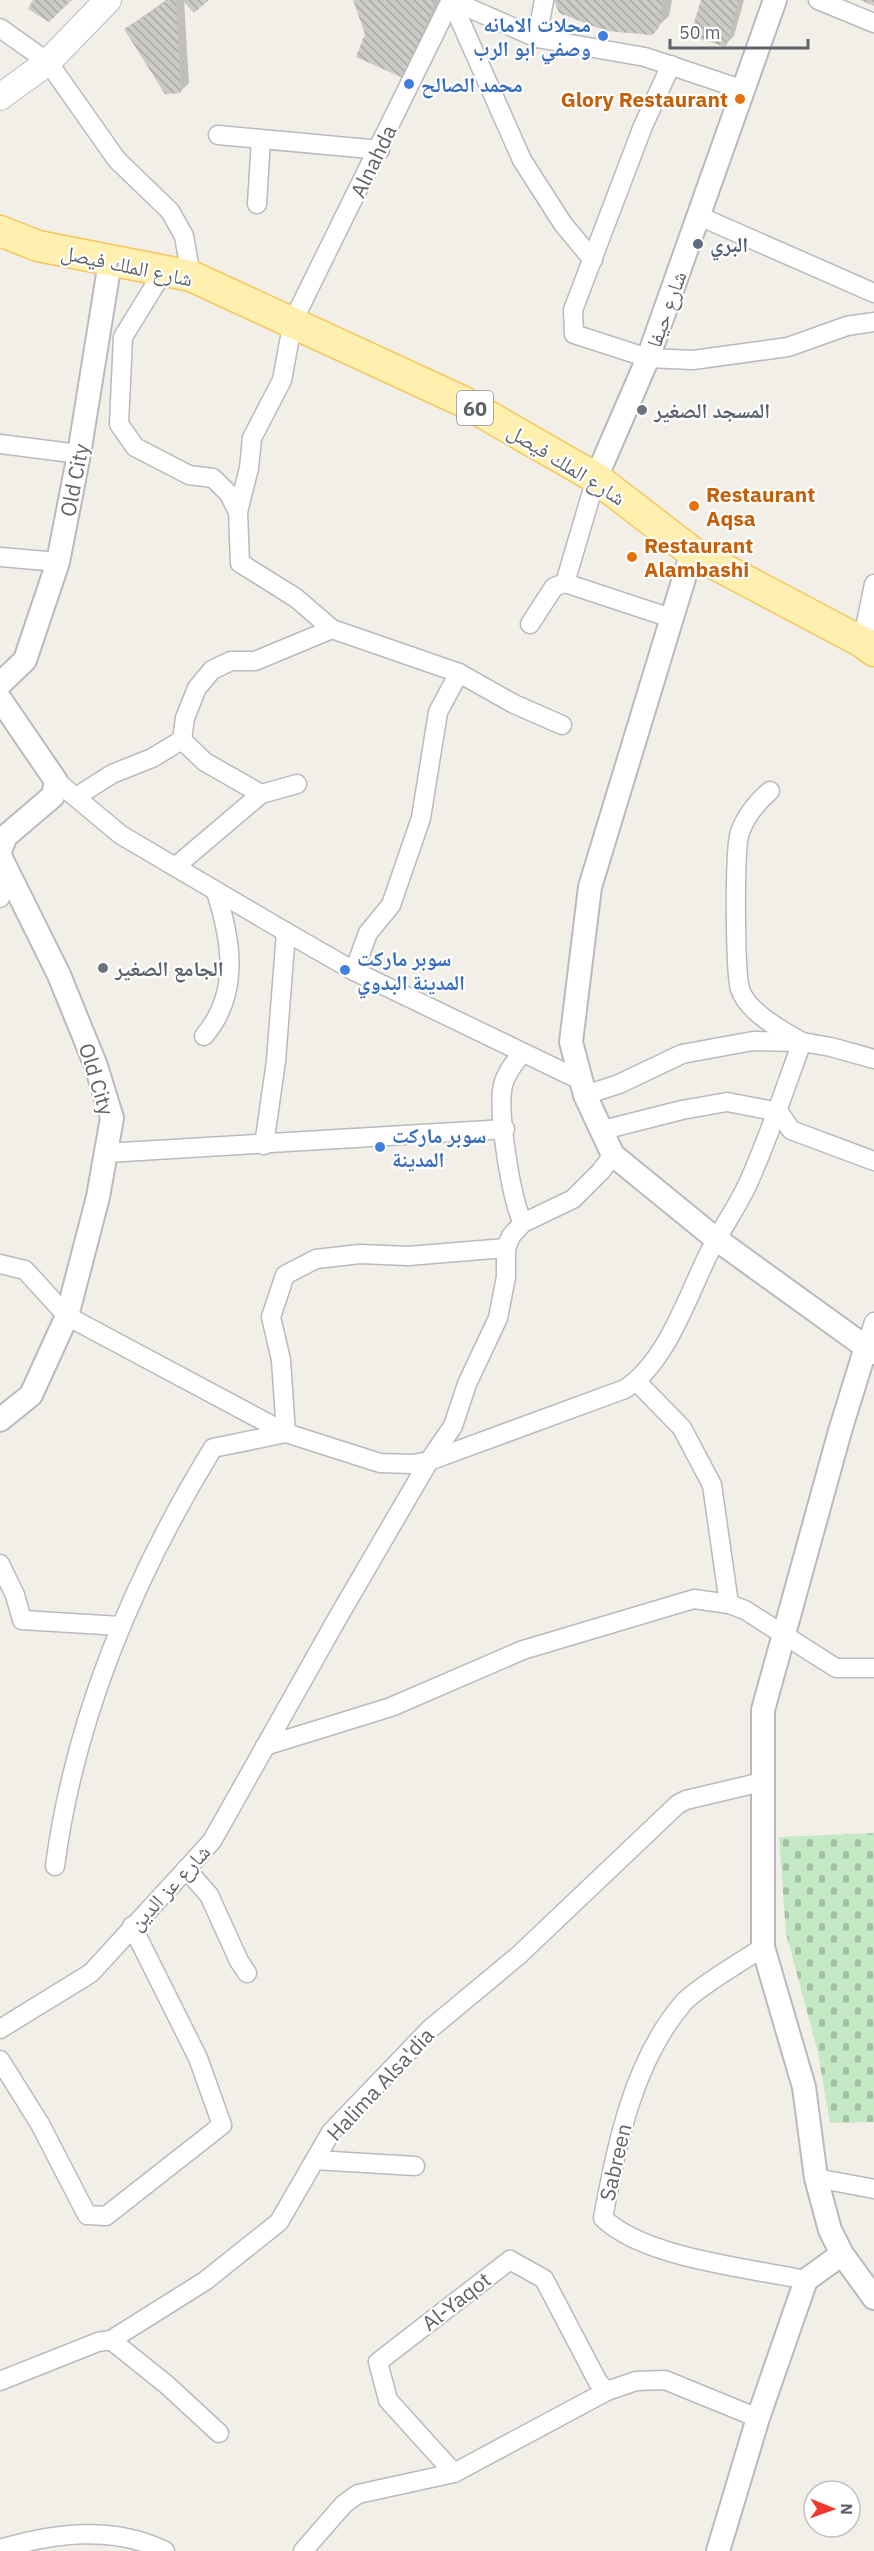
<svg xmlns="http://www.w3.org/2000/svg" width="874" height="2551" viewBox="0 0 874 2551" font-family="'IBM Plex Sans','Noto Naskh Arabic',sans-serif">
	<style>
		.cemetery { fill: url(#cemetery-stones) }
		.shadow { fill: #0003 }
		.building { fill: url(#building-back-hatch) }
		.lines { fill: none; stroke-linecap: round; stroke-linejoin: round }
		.minor-casing { stroke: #b8babe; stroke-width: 21 }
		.tertiary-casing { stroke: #b8babe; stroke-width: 26 }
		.secondary-casing { stroke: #b9bcc1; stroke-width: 28 }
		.primary-casing { stroke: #f6c65b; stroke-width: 33 }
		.minor { stroke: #fff; stroke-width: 18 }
		.tertiary { stroke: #fff; stroke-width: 22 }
		.secondary { stroke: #fff; stroke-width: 26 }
		.primary { stroke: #fff0af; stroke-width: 30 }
		.shop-dot { fill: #3f7fe0; stroke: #fff; stroke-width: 2 }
		.food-dot { fill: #e8710a; stroke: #fff; stroke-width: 2 }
		.service-dot { fill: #5c6f8a; stroke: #fff; stroke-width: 2 }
		.worship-dot { fill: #6b7280; stroke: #fff; stroke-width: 2 }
		.labels { text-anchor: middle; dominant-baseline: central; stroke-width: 4.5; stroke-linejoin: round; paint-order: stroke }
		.shield { fill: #fff; stroke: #8f9295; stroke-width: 1.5 }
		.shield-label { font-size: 20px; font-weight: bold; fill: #5f6368 }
		.shop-label { font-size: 21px; font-weight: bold; fill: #366cbe; stroke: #fff; text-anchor: start }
		.food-label { font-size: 21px; font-weight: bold; fill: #c56008; stroke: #fff; text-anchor: start }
		.street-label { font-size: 21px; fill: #5f6368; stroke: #fff }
		.service-label { font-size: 21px; font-weight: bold; fill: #4e5e75; stroke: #fff; text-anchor: start }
		.worship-label { font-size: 21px; font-weight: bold; fill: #5b616d; stroke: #fff; text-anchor: start }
	</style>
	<defs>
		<pattern id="cemetery-stones" width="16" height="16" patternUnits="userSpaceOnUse" patternTransform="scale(1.5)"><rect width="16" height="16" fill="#c5e9c4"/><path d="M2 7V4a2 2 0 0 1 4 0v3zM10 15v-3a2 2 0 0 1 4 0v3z" fill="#a3c0a3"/></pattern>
		<pattern id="building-back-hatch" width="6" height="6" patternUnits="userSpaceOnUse" patternTransform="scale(1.5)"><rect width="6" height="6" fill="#cccac4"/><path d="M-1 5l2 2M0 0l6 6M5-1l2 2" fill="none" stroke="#a9a8a3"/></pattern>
	</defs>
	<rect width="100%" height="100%" fill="#f1efe7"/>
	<path class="cemetery" d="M874,1833V2122L830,2123L818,2053L786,1933L779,1837Z"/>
	<g class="shadow">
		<path d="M166,0H184L189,83L180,92L126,29Z"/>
		<path d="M355,0H442L414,65L403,76Z"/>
		<path d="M555,0H672L669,16L651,33Z"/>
		<path d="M702,0H744L734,36L725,45Z"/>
	</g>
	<g class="building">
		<path d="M33,0H72L49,22L28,9Z"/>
		<path d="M169,0H176L181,93L165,94L124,29Z"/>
		<path d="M182,0H209L194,13Z"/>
		<path d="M353,0H433V9L403,78L356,57L365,34Z"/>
		<path d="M554,0H662L661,20L658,29L652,35L606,31L559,13Z"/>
		<path d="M701,0H739L726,47L690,36Z"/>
		<path d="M860,0H874V6Z"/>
	</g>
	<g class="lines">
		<defs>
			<g id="minor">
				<path d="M451,0L537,38L645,57L744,90"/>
				<path d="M451,0L522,160L563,224L593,260"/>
				<path d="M818,0L874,23"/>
				<path d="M0,28L48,62L117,160L170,211L184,236L191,276"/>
				<path d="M537,38L544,0"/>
				<path d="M671,65L643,126L573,310L574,334L648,358L693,360L788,347L847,326L874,322"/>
				<path d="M218,135L380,150"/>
				<path d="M257,204L261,140"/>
				<path d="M699,216L874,293"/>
				<path d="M163,272L123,337L119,424L135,447L189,475L213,478L229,494L238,512L240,563L296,598L332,629"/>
				<path d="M0,444L79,454"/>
				<path d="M596,478L565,583L671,618"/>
				<path d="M238,512L249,468L252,438L282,380L293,321L451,0"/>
				<path d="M0,557L58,562"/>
				<path d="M530,624L554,587L565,583"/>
				<path d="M862,642L874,584"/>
				<path d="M182,740L205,762L261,794"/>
				<path d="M55,780L121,835L286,932L354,971L580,1080"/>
				<path d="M76,797L112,774L152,758L182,740L185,718L197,688L212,670L231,661H255L332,629L459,673L514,704L562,725"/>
				<path d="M175,867L261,794L297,784"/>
				<path d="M0,898L10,880"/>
				<path d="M354,971L368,933L391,905L421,818L438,712L459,673"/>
				<path d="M204,1036C240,994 232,942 216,892"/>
				<path d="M522,1053C515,1062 506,1073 503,1085C497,1111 511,1199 523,1223"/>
				<path d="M585,1095L619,1084L682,1054L753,1041L802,1042L831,1047L874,1059"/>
				<path d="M603,1130L682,1110L727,1102L779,1112L791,1130L874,1161"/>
				<path d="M264,1145L276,1061L286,932"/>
				<path d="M106,1153L505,1129"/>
				<path d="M0,1264L25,1270L67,1316L286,1433L380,1463L413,1464L429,1461L625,1389C666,1363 687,1298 708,1255C721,1229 739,1205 750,1179C770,1134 785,1088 802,1042C783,1031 747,1012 740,989C735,970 734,849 740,832C746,816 757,802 770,791"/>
				<path d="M866,1347L874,1322"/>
				<path d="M637,1382L682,1428L712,1485L729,1604"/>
				<path d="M0,1564L15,1595L22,1620L120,1626"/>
				<path d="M265,1746L391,1707L523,1650L694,1599L729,1604L745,1610L836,1668H874"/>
				<path d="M55,1866C75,1715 134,1577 213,1448L286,1433L281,1360L271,1317L285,1275L316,1259L360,1254L408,1256L506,1248"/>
				<path d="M186,1869L209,1895L239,1961L247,1973"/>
				<path d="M763,1947C743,1961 699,1986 684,2002C633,2061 617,2144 603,2218C644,2258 749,2268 806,2280"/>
				<path d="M0,2029L91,1973L212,1841L337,1619L429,1461L453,1426L467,1384L498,1318L506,1277V1248L511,1236L523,1223L573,1199L601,1171L613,1155"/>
				<path d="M0,2060L40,2124L87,2215L106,2216L222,2125L198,2058L132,1926"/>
				<path d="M315,2160L415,2166"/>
				<path d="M816,2178L874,2189"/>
				<path d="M111,2340L167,2385L219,2433"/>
				<path d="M0,2381L98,2342L111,2340L205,2281L279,2222L331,2132L430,2029L519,1955L678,1804L686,1800L762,1782"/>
				<path d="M454,2473L388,2400L378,2362L510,2260L544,2279L598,2382L607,2391"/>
				<path d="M0,2549C54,2533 113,2525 165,2551"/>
				<path d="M303,2551L344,2504L358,2494L454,2473L607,2391L636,2381L665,2380L758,2418"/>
			</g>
			<g id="tertiary">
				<path d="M596,478L648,358L775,0"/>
				<path d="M692,552L590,887L571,1042L585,1095L613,1155L716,1239L874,1353"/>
				<path d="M0,684L25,660L58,562L79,454L110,262"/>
				<path d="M0,699L56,781L53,796L6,836L0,851"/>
				<path d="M0,856L59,975L96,1066L112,1118L98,1197L67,1316L31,1395L0,1420"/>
				<path d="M866,1347L840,1431L763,1710V1947L804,2087L816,2178L830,2230L842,2254L874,2298"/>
				<path d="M718,2551L758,2418L806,2280L842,2254"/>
			</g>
			<path id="secondary" d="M0,97L48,62L108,0"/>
			<path id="primary" d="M0,231L38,246L191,276L462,401L596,478L692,552L862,642L874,651"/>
		</defs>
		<use href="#minor" class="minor-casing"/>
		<use href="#tertiary" class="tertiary-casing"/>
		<use href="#secondary" class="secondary-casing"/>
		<use href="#primary" class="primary-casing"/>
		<use href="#minor" class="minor"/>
		<use href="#tertiary" class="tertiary"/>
		<use href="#secondary" class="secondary"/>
		<use href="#primary" class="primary"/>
	</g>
	<g class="shop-dot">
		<circle cx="603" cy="36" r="6"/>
		<circle cx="409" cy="84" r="6"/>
		<circle cx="345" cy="970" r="6"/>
		<circle cx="380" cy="1147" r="6"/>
	</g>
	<g class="food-dot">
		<circle cx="740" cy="99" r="6"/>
		<circle cx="694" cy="506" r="6"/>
		<circle cx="632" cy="557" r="6"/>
	</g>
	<circle class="service-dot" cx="698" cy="244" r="6"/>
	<g class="worship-dot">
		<circle cx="642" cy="410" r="6"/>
		<circle cx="103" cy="968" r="6"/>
	</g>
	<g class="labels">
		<rect class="shield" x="457" y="391" width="36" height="34" rx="4.5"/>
		<g class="shield-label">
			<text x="475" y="408">60</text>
		</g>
		<g class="shop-label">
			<text x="591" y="24" text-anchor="end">محلات الامانه<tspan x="591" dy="24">وصفي ابو الرب</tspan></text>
			<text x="421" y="84">محمد الصالح</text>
			<text x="357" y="958">سوبر ماركت<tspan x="357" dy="24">المدينة البدوي</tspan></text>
			<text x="392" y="1135">سوبر ماركت<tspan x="392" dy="24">المدينة</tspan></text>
		</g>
		<g class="food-label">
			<text x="728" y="99" text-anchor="end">Glory Restaurant</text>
			<text x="706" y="494">Restaurant<tspan x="706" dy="24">Aqsa</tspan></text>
			<text x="644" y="545">Restaurant<tspan x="644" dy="24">Alambashi</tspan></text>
		</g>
		<g class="street-label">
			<text transform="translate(373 161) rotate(-64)">Alnahda</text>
			<text transform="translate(127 265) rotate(12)">شارع الملك فيصل</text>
			<text transform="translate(666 309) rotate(-70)">شارع حيفا</text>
			<text transform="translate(567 464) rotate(32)">شارع الملك فيصل</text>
			<text transform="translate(74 480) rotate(-79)">Old City</text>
			<text transform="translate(97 1079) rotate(73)">Old City</text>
			<text transform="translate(169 1887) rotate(-47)">شارع عز الدين</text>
			<text transform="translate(380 2084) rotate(-47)">Halima Alsa'dia</text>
			<text transform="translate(615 2162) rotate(-77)">Sabreen</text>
			<text transform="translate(456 2301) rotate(-38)">Al-Yaqot</text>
		</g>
		<g class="service-label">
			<text x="710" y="244">البري</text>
		</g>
		<g class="worship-label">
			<text x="654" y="410">المسجد الصغير</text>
			<text x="115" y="968">الجامع الصغير</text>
		</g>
	</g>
	<g transform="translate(832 2509) rotate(91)"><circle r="28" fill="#ffffff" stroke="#bfc1c3" stroke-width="1.5"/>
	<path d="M0-4.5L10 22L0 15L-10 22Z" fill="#ef392f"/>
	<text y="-9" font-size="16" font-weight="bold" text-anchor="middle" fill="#5f6368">N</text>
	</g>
	<path d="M670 39v9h138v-9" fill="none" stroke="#5f6368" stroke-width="3"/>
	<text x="679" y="39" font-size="18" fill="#5f6368" stroke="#ffffff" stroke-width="4.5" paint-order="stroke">50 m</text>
</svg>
